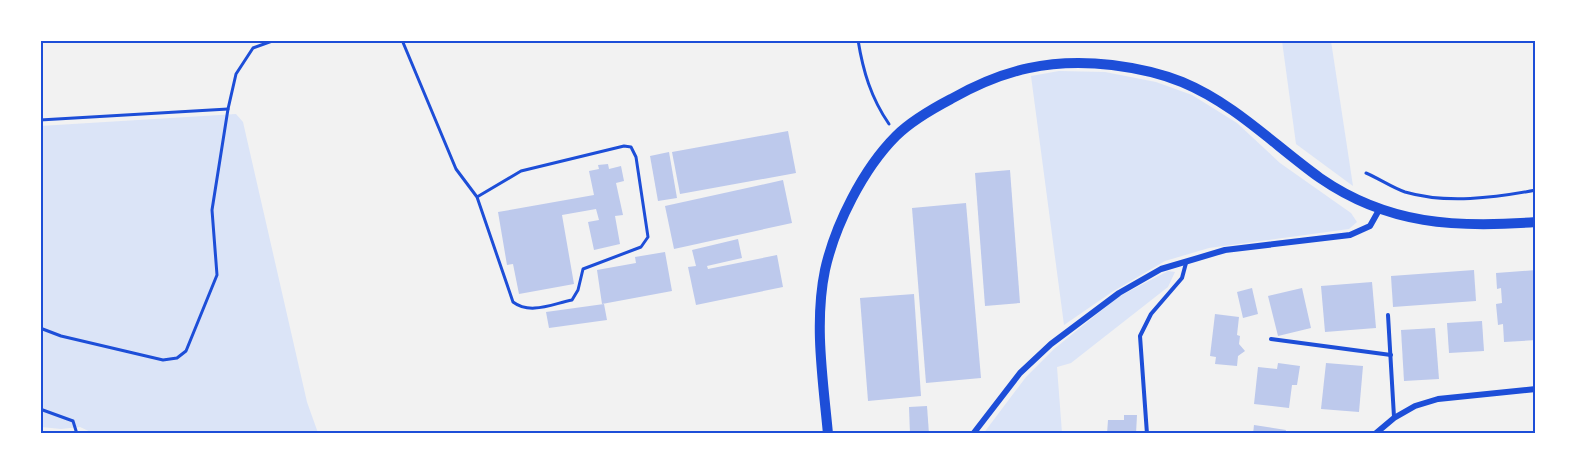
<svg xmlns="http://www.w3.org/2000/svg" width="1576" height="474" viewBox="0 0 1576 474" font-family="Overpass,sans-serif">
	<style>
		.green { fill: #dbe4f7 }
		.building { fill: #bdc9ec }
		.lines { fill: none; stroke-linecap: round; stroke-linejoin: round }
		.path { stroke: #1d4ed8; stroke-width: 3 }
		.service { stroke: #1d4ed8; stroke-width: 4 }
		.minor { stroke: #1d4ed8; stroke-width: 6 }
		.secondary { stroke: #1d4ed8; stroke-width: 10 }
		.neatline { fill: none; stroke: #1d4ed8; stroke-width: 2 }
	</style>
	<rect width="100%" height="100%" fill="#f2f2f2"/>
	<g class="green">
		<path d="M1282,41H1331L1353,186L1296,144Z"/>
		<path d="M1059,71L1105,72L1156,82L1192,95L1237,123L1280,163L1351,213L1357,222L1349,229L1209,248L1165,261L1112,292L1064,325L1031,76Z"/>
		<path d="M236,114L243,122L307,402L318,433L95,434L80,427L61,429L41,427L40,126Z"/>
		<path d="M1168,271L1175,272L1168,287L1071,363L1057,367L1062,433L983,434L1026,377L1054,349L1118,297Z"/>
	</g>
	<g class="building">
		<path d="M788,131L796,173L680,194L672,152Z"/>
		<path d="M669,152L677,198L658,201L650,156Z"/>
		<path d="M608,164L609,169L621,166L624,181L616,183L623,215L615,216L620,244L594,250L588,222L599,220L596,209L562,215L574,284L519,294L513,264L507,265L498,212L594,195L589,171L599,169L598,165Z"/>
		<path d="M1010,170L1020,303L985,306L975,173Z"/>
		<path d="M783,180L792,223L674,249L665,206Z"/>
		<path d="M966,203L981,378L926,383L912,208Z"/>
		<path d="M738,239L742,258L707,266L708,269L777,255L783,287L696,305L688,267L696,266L692,250Z"/>
		<path d="M665,252L672,291L602,304L597,270L636,263L635,257Z"/>
		<path d="M1474,270L1476,301L1393,307L1391,276Z"/>
		<path d="M1536,270V340L1504,342L1503,324L1498,325L1496,304L1502,303L1501,288L1497,289L1496,273Z"/>
		<path d="M1372,282L1376,328L1325,332L1321,286Z"/>
		<path d="M1252,288L1258,314L1243,318L1237,292Z"/>
		<path d="M1302,288L1311,328L1278,336L1268,296Z"/>
		<path d="M914,294L921,396L868,401L860,298Z"/>
		<path d="M604,304L607,320L549,328L546,312Z"/>
		<path d="M1215,314L1239,317L1237,335L1240,336L1239,344L1245,351L1238,356L1237,366L1215,364L1216,357L1210,356Z"/>
		<path d="M1482,321L1484,351L1449,353L1447,323Z"/>
		<path d="M1435,328L1439,379L1404,381L1401,330Z"/>
		<path d="M1278,363L1300,366L1297,385H1292L1289,408L1254,404L1258,367L1277,369Z"/>
		<path d="M1326,363L1363,366L1359,412L1321,409Z"/>
		<path d="M927,406L929,434H910L909,407Z"/>
		<path d="M1124,415H1137L1136,434H1107L1108,420H1124Z"/>
		<path d="M1254,425L1286,430L1285,434H1253Z"/>
	</g>
	<g class="lines">
		<g class="path">
			<path d="M402,40L456,169L477,197L513,302C530,315 552,304 572,300L578,290L583,269L641,247L648,237L636,157L631,147L624,146L521,171L477,197"/>
			<path d="M858,40C863,71 871,98 889,124"/>
			<path d="M40,120L228,109"/>
			<path d="M1366,173C1380,179 1391,187 1405,192C1446,204 1494,198 1536,190"/>
			<path d="M40,328L61,336L163,360L177,358L186,351L217,275L212,210L228,109L236,74L253,48L275,40"/>
			<path d="M40,409L73,421L77,434"/>
		</g>
		<g class="service">
			<path d="M1388,315L1394,417"/>
			<path d="M1271,339L1391,355"/>
			<path d="M1147,434L1140,336L1151,314L1182,278L1186,263"/>
		</g>
		<g class="minor">
			<path d="M973,434L1020,373L1051,344L1119,293L1161,269L1225,250L1350,235L1370,226L1379,210"/>
			<path d="M1375,434L1394,418L1415,406L1438,399L1536,389"/>
		</g>
		<path class="secondary" d="M828,434C823,380 814,323 825,270C835,225 863,169 896,136C911,121 932,109 951,99C1004,69 1051,58 1112,65C1136,68 1160,73 1182,82C1235,104 1274,145 1320,178C1388,225 1456,228 1536,222"/>
	</g>
	<rect width="1576" height="474" fill="none" stroke="#ffffff" stroke-width="84"/>
	<rect x="42" y="42" width="1492" height="390" class="neatline"/>
</svg>
